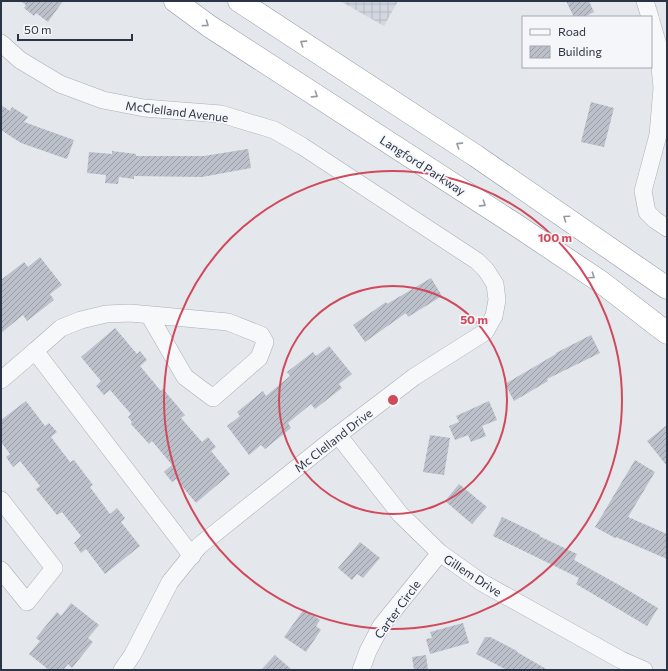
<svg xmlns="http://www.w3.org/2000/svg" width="668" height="671" viewBox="0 0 668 671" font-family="Commissioner,sans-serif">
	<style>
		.industrial { fill: url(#industrial-grid) }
		.building { fill: url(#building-hatch) }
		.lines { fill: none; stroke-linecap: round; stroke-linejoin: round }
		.street-casing { stroke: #a9aeb7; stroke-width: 18 }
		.highway-casing { stroke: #8b94a3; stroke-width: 23 }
		.street { stroke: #f7f8fa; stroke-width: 17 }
		.highway { stroke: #fff; stroke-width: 22 }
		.oneway { stroke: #959aa2 }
		.ring { fill: none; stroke: #d1495b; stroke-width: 2 }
		.labels { text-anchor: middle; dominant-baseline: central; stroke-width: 3.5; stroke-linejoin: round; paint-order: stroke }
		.street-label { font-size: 12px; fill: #2b3445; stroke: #f4f6f9 }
		.centre { fill: #d1495b; stroke: #f4f6f9; stroke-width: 2 }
		.ring-label { font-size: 12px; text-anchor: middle; font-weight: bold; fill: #d1495b; stroke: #f4f6f9; stroke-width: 3.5; stroke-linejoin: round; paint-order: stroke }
	</style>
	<defs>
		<pattern id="industrial-grid" width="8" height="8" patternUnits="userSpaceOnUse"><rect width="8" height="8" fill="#d2d6de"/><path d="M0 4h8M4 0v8" fill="none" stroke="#b4b8c0"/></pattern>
		<pattern id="building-hatch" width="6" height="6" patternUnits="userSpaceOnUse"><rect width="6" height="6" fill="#bbc0ca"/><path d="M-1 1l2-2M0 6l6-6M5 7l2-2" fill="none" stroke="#989da6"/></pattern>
	</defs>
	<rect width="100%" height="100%" fill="#e4e7ec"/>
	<path class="industrial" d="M340,1H398L384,26Z"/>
	<g class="building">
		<path d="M20,1H63L48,22L36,13L34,16L24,8L26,5Z"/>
		<path d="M566,1H589L594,12L584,17H574Z"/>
		<path d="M591,102L614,108L604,147L581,142Z"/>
		<path d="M1,105L10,111L12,107L28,117L24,122L74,140L67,159L21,143L1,130Z"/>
		<path d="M248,149L251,168L202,177L134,176V179L119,177L118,184L105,183L106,175L87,173L89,152L112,154V151L136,154V156H204Z"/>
		<path d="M40,257L62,285L50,294L54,300L27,321L23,315L1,333V280L24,262L28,267Z"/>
		<path d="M431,278L442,296L408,317L406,313L365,342L353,325L386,302L387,304Z"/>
		<path d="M115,328L137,354L140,351L147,360L140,366L161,391L163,389L185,415L181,418L202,442L208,437L216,447L211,451L230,474L196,503L176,479L172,482L164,472L172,465L152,441L149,444L131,424L132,422L128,417L131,414L110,390L104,395L96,386L101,381L81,357Z"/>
		<path d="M591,335L600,353L547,379L548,381L514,401L505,384L556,354V353Z"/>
		<path d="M329,346L352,374L339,384L342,388L315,409L311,404L288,423L291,428L265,449L261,445L249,455L227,426L240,416L237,412L263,391L266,396L290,376L287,372L313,352L316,356Z"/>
		<path d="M26,401L45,426L49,423L57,432L51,437L70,462L74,460L93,485L90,487L110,514L117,508L125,518L121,522L140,546L105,574L86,549L81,553L74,543L81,536L62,512L57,515L36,489L40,486L20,461L13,467L6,457L10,454L1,442V420Z"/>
		<path d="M489,401L497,420L482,426L486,436L471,442L468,435L455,440L449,426L459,422L456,416Z"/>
		<path d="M667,425V466L647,441Z"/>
		<path d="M430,435L450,438L444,475L423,472Z"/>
		<path d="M635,460L655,472L628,517L667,534V559L616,537L615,538L595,527Z"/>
		<path d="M459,484L487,507L472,524L445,501Z"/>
		<path d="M502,517L540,535L539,536L577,554L574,560L621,586L658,608L647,626L576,584L579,578L493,536Z"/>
		<path d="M360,542L380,558L363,578L357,574L352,580L338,568Z"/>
		<path d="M71,603L99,625L88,638L93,642L72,668L68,664L63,670H49L29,654L40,641L36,638L57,612L61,616Z"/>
		<path d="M304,609L320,620L316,626L321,630L306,652L284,637Z"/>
		<path d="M463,623L469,643L430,654L426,639L432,638L430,632Z"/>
		<path d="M485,637H490L517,651V652L548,670H507L476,654Z"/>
		<path d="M275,655L292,670H261Z"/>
		<path d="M426,655L428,670H414L412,657Z"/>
	</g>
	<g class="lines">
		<defs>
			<g id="street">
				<path d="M645,1L650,17"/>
				<path d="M651,21L658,45L662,88L658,135L643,191L647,212L655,220L667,228"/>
				<path d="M1,43L20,60L60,84L103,100L144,108L221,114L274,130L302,146L477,261L486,270L495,284L497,300L494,316L485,332L414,377L338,435L199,546L170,582L133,654L122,670"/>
				<path d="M149,315L185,377L213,398L259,358L265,342L261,335L228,322L130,313L106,314L81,320L61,328L35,351L192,556"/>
				<path d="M1,380L35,351"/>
				<path d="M338,435L400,514L440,553L481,582L621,660L644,670"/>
				<path d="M1,500L54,568L27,602L1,570"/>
				<path d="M361,670L368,651L381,626L440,553"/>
			</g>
			<g id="highway">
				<path d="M175,1L209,26L516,225L601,282L667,333"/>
				<path d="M239,1L476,156L667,288"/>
			</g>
		</defs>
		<use href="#street" class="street-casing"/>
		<use href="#highway" class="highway-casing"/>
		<use href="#street" class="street"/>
		<use href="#highway" class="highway"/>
	</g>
	<defs><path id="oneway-chevron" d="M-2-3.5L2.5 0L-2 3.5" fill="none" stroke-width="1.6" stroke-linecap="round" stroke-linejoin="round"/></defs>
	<g class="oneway">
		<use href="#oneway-chevron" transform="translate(206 24) rotate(36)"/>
		<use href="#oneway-chevron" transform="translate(303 43) rotate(-147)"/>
		<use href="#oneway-chevron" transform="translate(315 95) rotate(33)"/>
		<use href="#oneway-chevron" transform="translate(459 145) rotate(-147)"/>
		<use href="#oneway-chevron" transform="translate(483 204) rotate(33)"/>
		<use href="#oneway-chevron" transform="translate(566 218) rotate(-145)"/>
		<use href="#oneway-chevron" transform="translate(592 276) rotate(34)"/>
	</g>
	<g class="ring">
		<circle cx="393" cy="400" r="114"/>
		<circle cx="393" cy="400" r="229"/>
	</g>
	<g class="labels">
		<g class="street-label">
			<text transform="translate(177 111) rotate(7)">McClelland Avenue</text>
			<text transform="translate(423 165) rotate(33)">Langford Parkway</text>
			<text transform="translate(333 440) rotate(-38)">Mc Clelland Drive</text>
			<text transform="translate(473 575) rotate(33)">Gillem Drive</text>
			<text transform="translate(397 609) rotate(-54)">Carter Circle</text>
		</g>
	</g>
	<circle cx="393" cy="400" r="6" class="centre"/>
	<g class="ring-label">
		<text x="555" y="242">100 m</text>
		<text x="474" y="324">50 m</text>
	</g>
	<rect width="668" height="671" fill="none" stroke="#2b3445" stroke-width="4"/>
	<rect x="522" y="16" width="130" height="52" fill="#f4f6f9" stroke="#a4a8b1"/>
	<rect x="530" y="29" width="20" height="6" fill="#f7f8fa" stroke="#a4a8b1"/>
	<text x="558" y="36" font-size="12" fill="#2b3445">Road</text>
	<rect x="530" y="46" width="20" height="12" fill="url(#building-hatch)" stroke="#a4a8b1"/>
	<text x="558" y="56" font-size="12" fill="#2b3445">Building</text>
	<path d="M18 34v6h114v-6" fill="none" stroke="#2b3445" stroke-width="2"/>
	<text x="24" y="34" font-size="12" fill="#2b3445" stroke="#f4f6f9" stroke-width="3" paint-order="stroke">50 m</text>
</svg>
